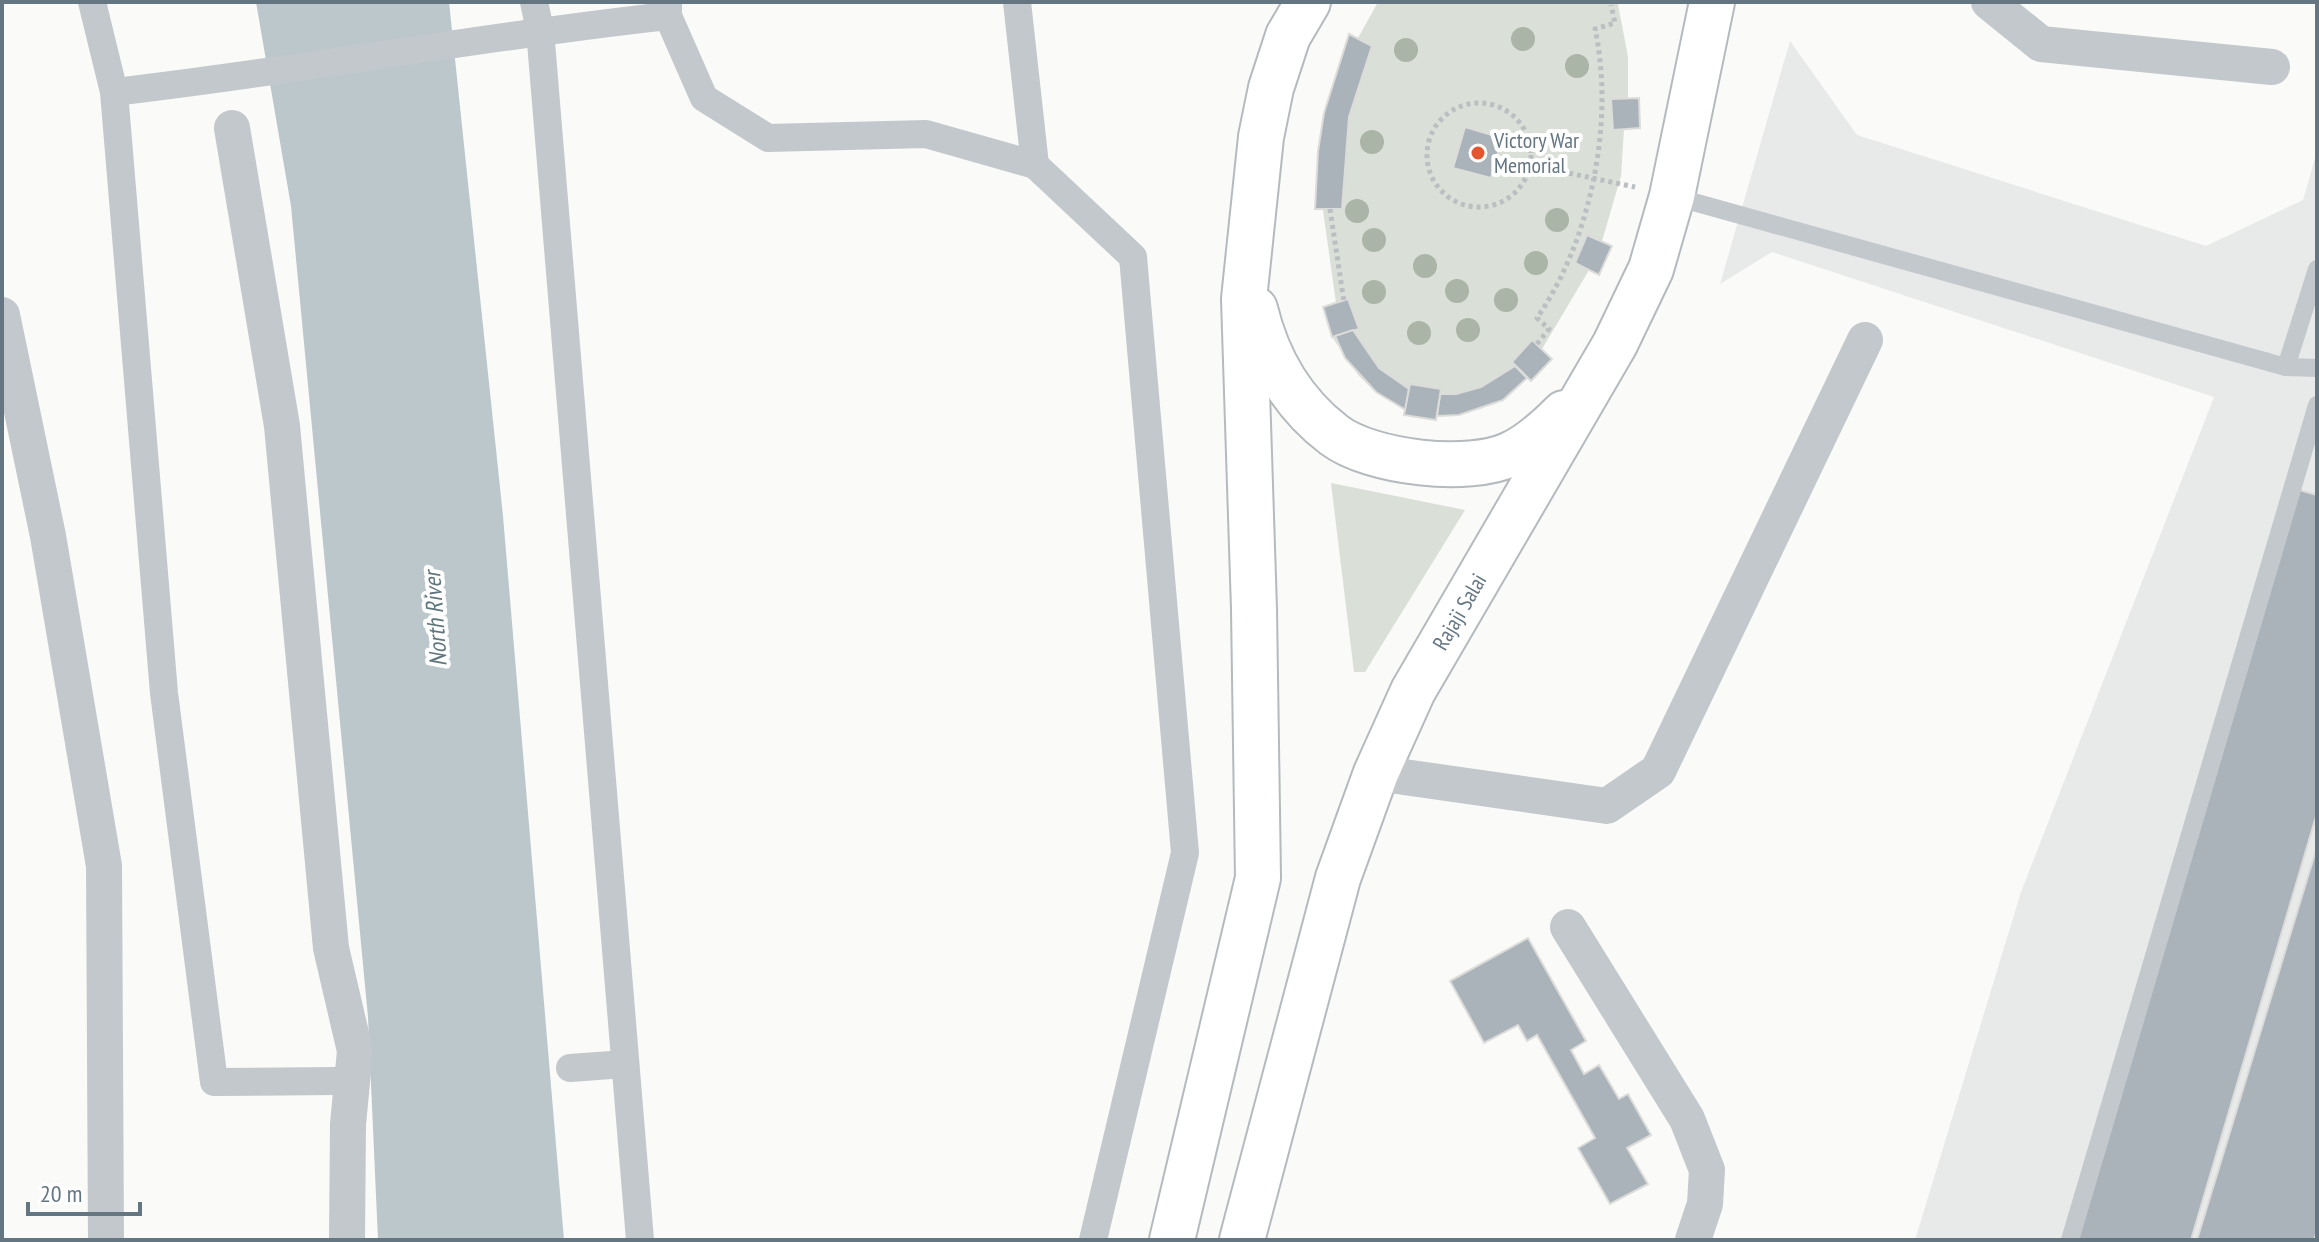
<svg xmlns="http://www.w3.org/2000/svg" width="2319" height="1242" viewBox="0 0 2319 1242" font-family="'PT Sans Narrow',sans-serif">
	<style>
		.built { fill: #e8e9e9 }
		.green { fill: #dadfd7 }
		.water { fill: #bbc7cb }
		.building { fill: #aab3b9; stroke: #dcdcda; stroke-width: 2 }
		.lines { fill: none; stroke-linecap: round; stroke-linejoin: round }
		.primary-casing { stroke: #b5babe; stroke-width: 48 }
		.path { stroke: #bbbfc2; stroke-width: 5; stroke-dasharray: 4 4; stroke-linecap: butt }
		.service { stroke: #c3c8cc; stroke-width: 18 }
		.pedestrian { stroke: #c3c8cc; stroke-width: 28 }
		.minor { stroke: #c3c8cc; stroke-width: 36 }
		.primary { stroke: #fff; stroke-width: 44 }
		.tree { fill: #aab4a7 }
		.poi-dot { fill: #e4572e; stroke: #fff; stroke-width: 3 }
		.labels { text-anchor: middle; dominant-baseline: central; stroke-width: 8; stroke-linejoin: round; paint-order: stroke }
		.poi-label { font-size: 22px; fill: #657683; stroke: #fff; text-anchor: start }
		.street-label { font-size: 22px; fill: #657683; stroke: #fff }
		.water-label { font-size: 24px; font-style: italic; fill: #60757c; stroke: #fff }
	</style>
	<rect width="100%" height="100%" fill="#fafaf8"/>
	<path class="built" d="M1790,41L1857,135L2206,246L2303,200L2317,151V1240H1915L2021,892L2214,397L1772,252L1720,284Z"/>
	<g class="green">
		<path d="M1378,2H1623L1618,4L1628,57V98H1639L1640,128L1624,129L1621,176L1602,241L1612,246L1599,275L1589,270L1542,349L1552,359L1531,381L1526,378C1501,404 1474,415 1437,416L1436,420L1404,415L1405,410L1376,392L1359,376L1332,337L1336,303L1323,210L1315,209C1316,147 1328,92 1349,34L1358,38Z"/>
		<path d="M1331,483L1465,510L1365,672H1354Z"/>
	</g>
	<path class="water" d="M256,2H449L503,516L564,1240H378L368,1017L291,206Z"/>
	<g class="building">
		<path d="M1349,34L1372,46L1349,117L1342,209H1315L1318,151L1324,113Z"/>
		<path d="M1639,98L1640,128L1613,130L1611,99Z"/>
		<path d="M1465,127L1502,138L1491,178L1453,168Z"/>
		<path d="M1587,235L1612,246L1599,275L1575,263Z"/>
		<path d="M1348,299L1359,329L1332,337L1323,307Z"/>
		<path d="M1353,330L1379,368L1409,389L1406,410L1376,392L1345,358L1335,336Z"/>
		<path d="M1532,340L1552,359L1531,381L1512,362Z"/>
		<path d="M1515,366L1527,378L1503,400L1459,415L1437,416L1440,394H1456L1481,387Z"/>
		<path d="M1410,384L1441,389L1436,420L1404,415Z"/>
		<path d="M2296,489L2317,495V813L2191,1240H2075Z"/>
		<path d="M2317,847V1231L2314,1240H2197Z"/>
		<path d="M1528,938L1586,1041L1571,1050L1584,1074L1599,1065L1619,1099L1628,1094L1651,1135L1627,1148L1648,1184L1610,1204L1578,1148L1595,1138L1537,1035L1527,1041L1518,1025L1484,1043L1450,981Z"/>
	</g>
	<g class="lines">
		<defs>
			<g id="primary">
				<path d="M1255,309C1267,359 1292,403 1334,435C1371,463 1469,474 1511,454C1531,445 1549,428 1564,413"/>
				<path d="M1172,1240L1258,878L1254,609L1244,299L1261,137L1271,88L1288,36L1308,2"/>
				<path id="s1" d="M1242,1240L1338,878L1376,773L1413,691L1615,344L1651,269L1672,196L1712,2"/>
			</g>
		</defs>
		<use href="#primary" class="primary-casing"/>
		<g class="path">
			<circle cx="1479" cy="155" r="52"/>
			<path d="M1530,165L1635,187"/>
			<path d="M1330,209L1344,302"/>
			<path d="M1537,344L1549,329L1537,318C1591,240 1615,121 1595,29L1615,23L1611,5"/>
		</g>
		<g class="service">
			<path d="M1672,196L2286,367L2317,368"/>
			<path d="M2286,367L2317,269"/>
			<path d="M2070,1240L2317,405"/>
		</g>
		<g class="pedestrian">
			<path d="M92,2L114,92L164,693L214,1082L336,1081"/>
			<path d="M534,2L540,30L640,1240"/>
			<path d="M1017,2L1035,165"/>
			<path d="M668,16L704,98L768,138L926,134L1035,165L1133,257L1185,853L1093,1240"/>
			<path d="M114,92C299,71 482,36 668,16V2"/>
			<path d="M570,1068L625,1064"/>
		</g>
		<g class="minor">
			<path d="M1989,2L2041,44L2272,67"/>
			<path d="M232,128L282,426L331,948L355,1051L348,1124L347,1240"/>
			<path d="M2,315L48,536L104,866L106,1240"/>
			<path d="M1376,773L1607,806L1658,771L1865,340"/>
			<path d="M1568,927L1687,1119L1707,1170L1705,1204L1693,1240"/>
		</g>
		<use href="#primary" class="primary"/>
	</g>
	<g class="tree">
		<circle cx="1523" cy="39" r="12"/>
		<circle cx="1406" cy="50" r="12"/>
		<circle cx="1577" cy="66" r="12"/>
		<circle cx="1372" cy="142" r="12"/>
		<circle cx="1357" cy="211" r="12"/>
		<circle cx="1557" cy="220" r="12"/>
		<circle cx="1374" cy="240" r="12"/>
		<circle cx="1536" cy="263" r="12"/>
		<circle cx="1425" cy="266" r="12"/>
		<circle cx="1457" cy="291" r="12"/>
		<circle cx="1374" cy="292" r="12"/>
		<circle cx="1506" cy="300" r="12"/>
		<circle cx="1468" cy="330" r="12"/>
		<circle cx="1419" cy="333" r="12"/>
	</g>
	<circle class="poi-dot" cx="1478" cy="153" r="8"/>
	<g class="labels">
		<g class="poi-label">
			<text x="1494" y="140">Victory War<tspan x="1494" dy="25">Memorial</tspan></text>
		</g>
		<g class="street-label">
			<text stroke="none"><textPath href="#s1" startOffset="668">Rajaji Salai</textPath></text>
		</g>
		<g class="water-label">
			<text transform="translate(435 619) rotate(-94)">North River</text>
		</g>
	</g>
	<rect width="2319" height="1242" fill="none" stroke="#657683" stroke-width="8"/>
	<path d="M28 1202v12h112v-12" fill="none" stroke="#657683" stroke-width="4"/>
	<text x="40" y="1202" font-size="24" fill="#657683" stroke="#ffffff" stroke-width="6" paint-order="stroke">20 m</text>
</svg>
